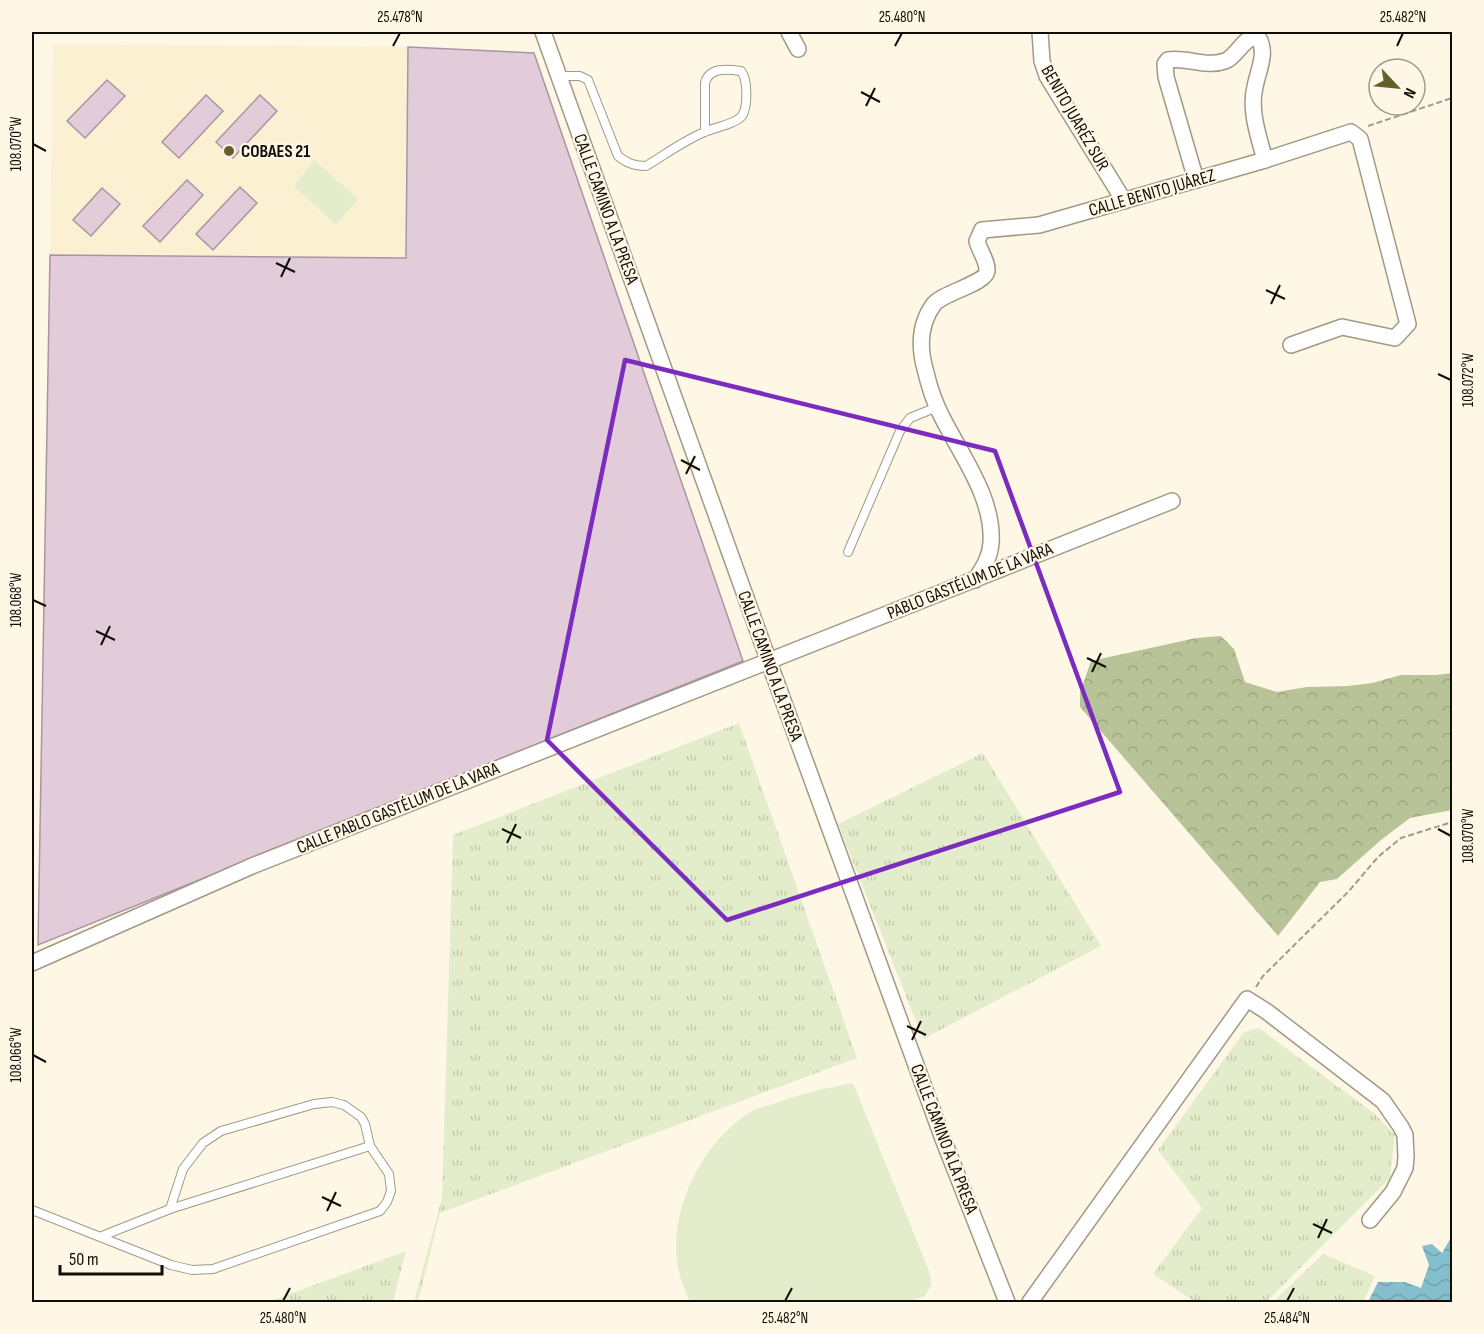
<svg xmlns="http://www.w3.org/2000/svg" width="1484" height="1334" viewBox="0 0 1484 1334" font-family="'Sofia Sans Condensed',sans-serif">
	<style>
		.built { fill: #fcf0d3 }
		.grass { fill: url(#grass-tufts) }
		.forest { fill: url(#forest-crowns) }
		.garden { fill: #e4edcb }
		.water { fill: url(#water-waves) }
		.building { fill: #e2ccd9; stroke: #a995a1; stroke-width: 1.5 }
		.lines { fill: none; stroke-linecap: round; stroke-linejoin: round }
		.service-casing { stroke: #a19985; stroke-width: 10 }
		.minor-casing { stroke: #a19985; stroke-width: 18 }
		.path { stroke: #a09a8e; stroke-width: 2; stroke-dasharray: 6 3; stroke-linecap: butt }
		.service { stroke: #fff; stroke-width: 8 }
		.minor { stroke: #fff; stroke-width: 15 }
		.marked { fill: none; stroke: #7b2cbf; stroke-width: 4.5; stroke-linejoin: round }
		.ticks { fill: none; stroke: #100d07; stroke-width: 2 }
		.poi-dot { fill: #665f2b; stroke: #fef7e6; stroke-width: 2 }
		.labels { text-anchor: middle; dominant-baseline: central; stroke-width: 4.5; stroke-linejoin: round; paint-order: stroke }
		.street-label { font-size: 18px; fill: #100d07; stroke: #fef7e6 }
		.poi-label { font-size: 18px; font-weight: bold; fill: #100d07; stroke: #fef7e6; text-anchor: start }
		.neatline { fill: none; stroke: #100d07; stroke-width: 2 }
		.ticks-label { font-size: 15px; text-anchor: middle; fill: #100d07 }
	</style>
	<defs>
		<pattern id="grass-tufts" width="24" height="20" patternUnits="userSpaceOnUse" patternTransform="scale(1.5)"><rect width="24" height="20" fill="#e4edcb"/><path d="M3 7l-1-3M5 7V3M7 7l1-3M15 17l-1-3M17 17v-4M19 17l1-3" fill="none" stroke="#c3caad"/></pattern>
		<pattern id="forest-crowns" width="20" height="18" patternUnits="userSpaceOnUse" patternTransform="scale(1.5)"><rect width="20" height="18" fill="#b8c497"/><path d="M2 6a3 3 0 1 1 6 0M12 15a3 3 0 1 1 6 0" fill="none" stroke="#9da781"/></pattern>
		<pattern id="water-waves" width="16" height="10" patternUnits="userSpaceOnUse" patternTransform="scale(1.5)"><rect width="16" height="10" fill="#85becc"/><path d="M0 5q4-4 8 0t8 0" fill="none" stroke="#72a2ae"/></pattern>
	</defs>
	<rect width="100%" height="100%" fill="#fef7e6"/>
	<path class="built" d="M53,44L408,47L406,258L50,255Z"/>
	<g class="grass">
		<path d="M739,723L857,1058L440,1213L418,1302H414L442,1198L453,835Z"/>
		<path d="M983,753L1101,946L923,1039L838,824Z"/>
		<path d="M1259,1028L1375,1114L1395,1135L1390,1178L1266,1302H1195L1153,1274L1202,1208L1158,1150L1244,1032Z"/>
		<path d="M406,1251L393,1302H268Z"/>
		<path d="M1323,1254L1375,1276L1363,1302H1273Z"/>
	</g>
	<path class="forest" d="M1221,636L1234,649L1245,682L1277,692L1307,687L1348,686L1372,683L1401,675H1436L1452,673V810L1410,818L1381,840L1337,879L1320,882L1278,936L1080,707V693L1091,661L1196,638Z"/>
	<g class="garden">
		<path d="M314,160L358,199L336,225L294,186Z"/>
		<path d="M853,1083L929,1271L932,1284L925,1296L907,1302H690C686,1292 680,1279 678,1268C667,1211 703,1140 752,1111C758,1108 766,1106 773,1104C799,1094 826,1088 853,1083Z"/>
	</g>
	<path class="water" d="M1452,1236V1302H1368L1378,1282H1405L1421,1288L1429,1265L1422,1246L1432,1244L1442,1253Z"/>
	<g class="building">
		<path d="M408,47L534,53L743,661L38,945L50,255L406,258Z"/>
		<path d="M107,80L125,96L85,138L67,121Z"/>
		<path d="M206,95L223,111L179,158L162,142Z"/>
		<path d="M260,95L277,111L233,158L216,142Z"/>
		<path d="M187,180L203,195L160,242L143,226Z"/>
		<path d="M240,187L257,203L213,250L196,234Z"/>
		<path d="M102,188L120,204L91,236L73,220Z"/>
	</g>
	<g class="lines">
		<defs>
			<g id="service">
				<path d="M559,76H580L588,80L618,156C627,163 634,166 646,166C666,154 686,139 707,131C717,127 735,124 742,116C748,107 748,79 741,71C727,69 709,67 705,83V132"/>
				<path d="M848,552L900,431L910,418L937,407"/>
				<path d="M170,1209L370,1146"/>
				<path d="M32,1210L171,1265L192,1270L213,1269L380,1211L387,1202L391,1191L389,1174L370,1146L365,1124L361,1117L344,1105L332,1102L314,1104L221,1131L203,1143L183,1169L170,1209L102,1236"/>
			</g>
			<g id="minor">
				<path d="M543,32L769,662L943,1139L1007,1302"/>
				<path d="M789,32L798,49"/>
				<path d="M1040,32L1042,61L1047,76L1124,201"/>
				<path d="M1196,180L1166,77L1165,64L1168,60C1187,57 1206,68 1225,61C1237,57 1244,35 1258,37C1268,53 1258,70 1255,87C1249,110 1259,138 1265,160"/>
				<path d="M975,580C983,568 990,558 991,543C994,498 961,455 942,417C934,402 929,386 925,369C919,347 919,324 934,304C943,293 986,283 987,271C988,262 979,250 977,241L982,230L1039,225L1265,160L1351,132L1360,139L1408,324L1395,338L1342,327L1291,345"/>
				<path d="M32,963L252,866L1172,501"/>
				<path d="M1030,1302L1247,999L1266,1011L1383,1101L1401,1127L1405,1135L1406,1157L1405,1168L1393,1192L1370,1220"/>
			</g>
		</defs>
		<use href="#service" class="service-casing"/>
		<use href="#minor" class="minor-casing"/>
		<g class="path">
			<path d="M1368,126L1452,98"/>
			<path d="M1256,987L1263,976L1349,891L1378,857L1401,838L1452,822"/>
		</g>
		<use href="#service" class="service"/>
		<use href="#minor" class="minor"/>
	</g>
	<path class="marked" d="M625,360L995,451L1120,792L727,920L547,740Z"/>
	<path class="ticks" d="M393,46L400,33M895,46L902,33M1397,46L1403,33M861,92L880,102M866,106L875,88M33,144L46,151M276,263L295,272M281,277L290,258M1266,290L1285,299M1271,304L1280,285M1438,374L1451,380M681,460L700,470M686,474L695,456M33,600L46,606M96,631L115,640M101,645L110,626M1087,658L1106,667M1092,672L1101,653M502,829L521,838M1438,829L1451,836M507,843L516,824M907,1026L926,1035M912,1040L921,1021M33,1055L46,1062M322,1197L341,1206M327,1211L336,1192M1313,1224L1332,1233M1318,1238L1327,1219M283,1301L290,1288M785,1301L792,1288M1287,1301L1294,1288"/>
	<circle class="poi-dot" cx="229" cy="151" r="6"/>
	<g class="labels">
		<g class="street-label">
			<text transform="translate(1075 118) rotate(60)">BENITO JUARÉZ SUR</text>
			<text transform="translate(1152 193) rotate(-16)">CALLE BENITO JUÁREZ</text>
			<text transform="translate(606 209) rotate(70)">CALLE CAMINO A LA PRESA</text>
			<text transform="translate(970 581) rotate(-22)">PABLO GASTÉLUM DE LA VARA</text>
			<text transform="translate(770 666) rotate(70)">CALLE CAMINO A LA PRESA</text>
			<text transform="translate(398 808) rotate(-22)">CALLE PABLO GASTÉLUM DE LA VARA</text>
			<text transform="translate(944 1139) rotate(69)">CALLE CAMINO A LA PRESA</text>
		</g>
		<g class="poi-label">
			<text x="241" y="151">COBAES 21</text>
		</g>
	</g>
	<rect width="1484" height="1334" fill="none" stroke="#fef7e6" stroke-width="66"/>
	<g transform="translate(1397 87) rotate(116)"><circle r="28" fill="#fef7e6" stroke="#9f998d" stroke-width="1.5"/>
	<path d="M0-4.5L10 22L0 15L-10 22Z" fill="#665f2b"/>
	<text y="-9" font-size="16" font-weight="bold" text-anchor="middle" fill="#100d07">N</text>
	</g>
	<path d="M60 1265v9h102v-9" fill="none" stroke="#100d07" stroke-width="3"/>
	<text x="69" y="1265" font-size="18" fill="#100d07" stroke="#fef7e6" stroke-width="4.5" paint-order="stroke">50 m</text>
	<rect x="33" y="33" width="1418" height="1268" class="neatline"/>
	<g class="ticks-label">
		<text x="400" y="22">25.478°N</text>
		<text x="902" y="22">25.480°N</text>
		<text x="1403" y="22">25.482°N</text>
		<text transform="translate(16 144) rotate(-90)" y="5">108.070°W</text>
		<text transform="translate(1468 380) rotate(-90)" y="5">108.072°W</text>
		<text transform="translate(16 600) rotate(-90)" y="5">108.068°W</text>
		<text transform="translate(1468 836) rotate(-90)" y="5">108.070°W</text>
		<text transform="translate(16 1055) rotate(-90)" y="5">108.066°W</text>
		<text x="283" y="1323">25.480°N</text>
		<text x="785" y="1323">25.482°N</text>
		<text x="1287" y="1323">25.484°N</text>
	</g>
</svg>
